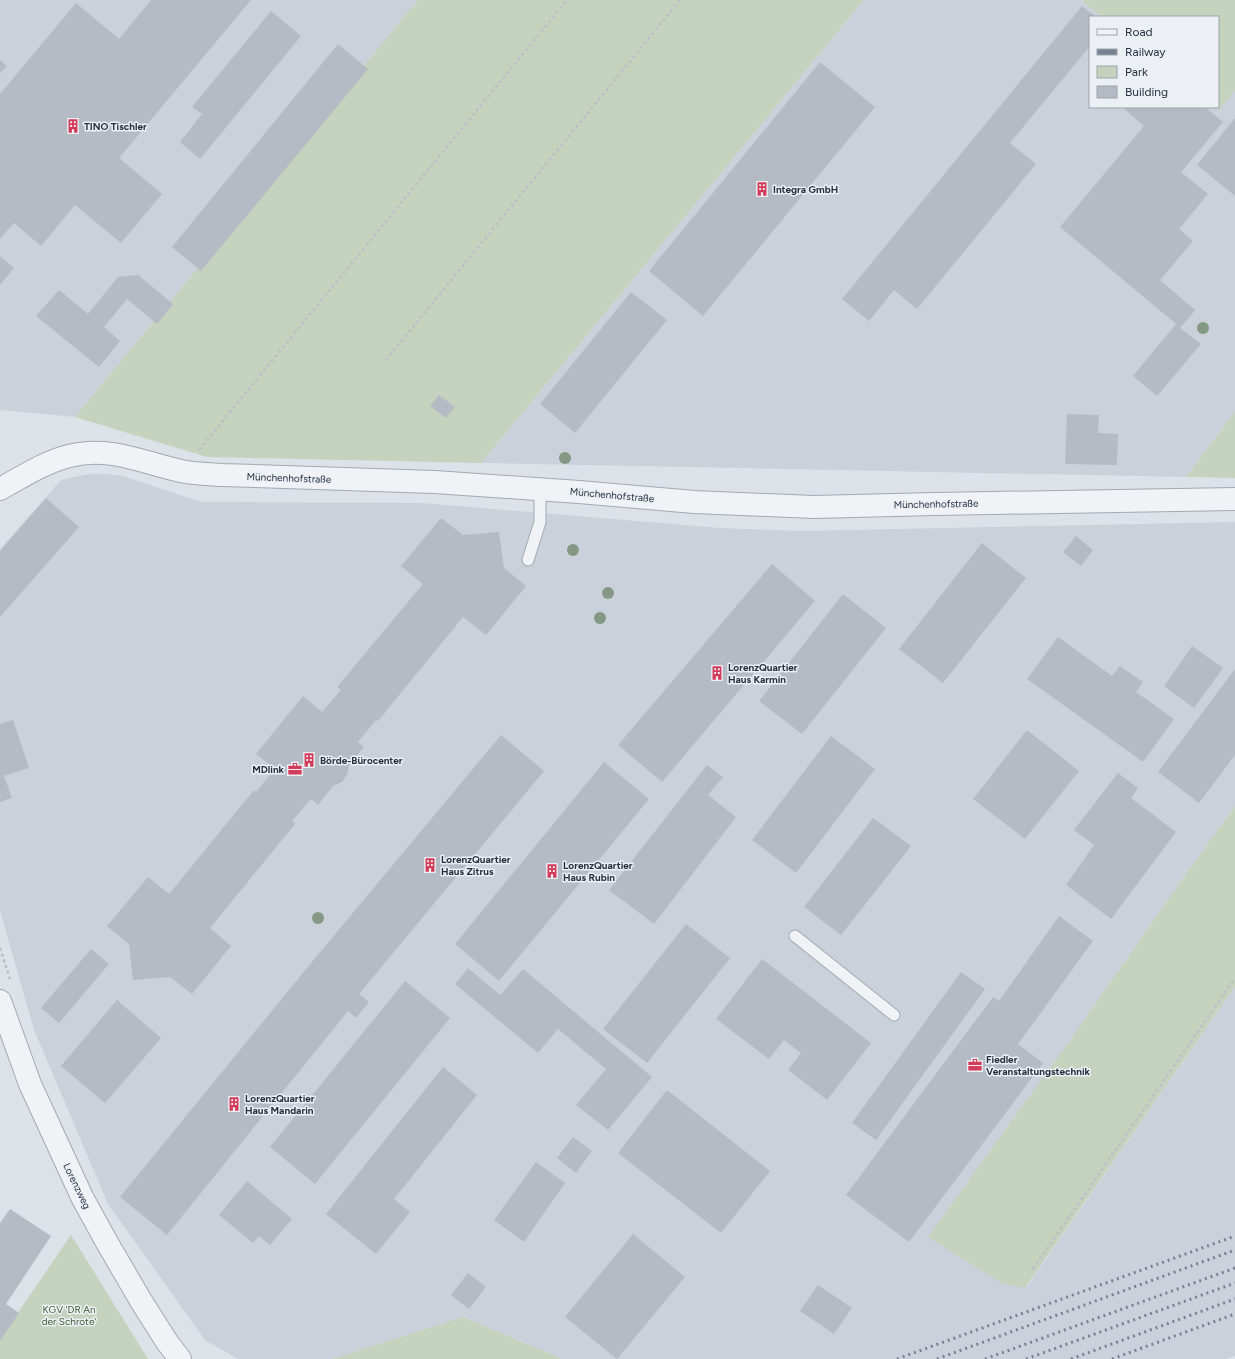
<svg xmlns="http://www.w3.org/2000/svg" width="1235" height="1359" viewBox="0 0 1235 1359" font-family="Figtree,sans-serif">
	<style>
		.built { fill: #cbd1da }
		.green { fill: #c4d2be }
		.building { fill: #b4bbc4 }
		.lines { fill: none; stroke-linecap: round; stroke-linejoin: round }
		.service-casing { stroke: #a2a9b2; stroke-width: 13 }
		.minor-casing { stroke: #a2a9b2; stroke-width: 24 }
		.path { stroke: #bbc0c6; stroke-width: 2.5; stroke-dasharray: 3 3; stroke-linecap: butt }
		.service { stroke: #f0f2f6; stroke-width: 11 }
		.minor { stroke: #f0f2f6; stroke-width: 22 }
		.rail { stroke: #768192; stroke-width: 3; stroke-dasharray: 2 4; stroke-linecap: butt }
		.tree { fill: #849884 }
		.labels { text-anchor: middle; dominant-baseline: central; stroke-width: 3; stroke-linejoin: round; paint-order: stroke }
		.poi-label { font-size: 10px; font-weight: bold; fill: #26303f; stroke: #ecf0f5; text-anchor: start }
		.street-label { font-size: 10px; fill: #26303f; stroke: #ecf0f5 }
		.park-label { font-size: 10px; fill: #3c5b33; stroke: #ecf0f5 }
	</style>
	<rect width="100%" height="100%" fill="#dde2e8"/>
	<g class="built">
		<path d="M0,0H418L75,417L0,410Z"/>
		<path d="M864,0H1081L1102,17H1090V107H1215L1219,110L1235,90V412L1186,477L481,463Z"/>
		<path d="M89,474H106L123,476L201,502L422,503L720,528L800,531L1235,522V806L1188,871L1063,1050L1026,1288L1235,987V1356L1226,1359H563L463,1317L332,1359H238L205,1340L108,1204L34,1030L0,911V549L61,480Z"/>
	</g>
	<g class="green">
		<path d="M418,0H864L481,463L207,457L75,417Z"/>
		<path d="M1081,0H1235V90L1219,110L1215,107H1218V17H1102Z"/>
		<path d="M1235,412V478L1186,477Z"/>
		<path d="M1235,806V987L1025,1288L1002,1283L928,1237L1063,1050L1188,871Z"/>
		<path d="M71,1235L148,1359H0V1339Z"/>
		<path d="M463,1317L563,1359H332Z"/>
	</g>
	<g class="building">
		<path d="M151,0H251L119,158L162,194L121,243L75,205L41,246L14,223L0,239V94L76,3L119,39Z"/>
		<path d="M1082,6L1096,17H1090V46L1010,143L1036,164L917,309L894,290L869,321L842,299Z"/>
		<path d="M271,11L301,36L200,159L180,142L202,114L192,107Z"/>
		<path d="M338,44L368,69L201,271L172,247Z"/>
		<path d="M0,60L7,66L0,73Z"/>
		<path d="M820,62L875,107L703,316L649,271Z"/>
		<path d="M1122,107H1205L1223,122L1181,172L1208,194L1179,229L1193,241L1160,280L1195,310L1180,328L1201,344L1157,396L1133,376L1176,324L1060,227L1144,126Z"/>
		<path d="M1235,118V196L1197,165Z"/>
		<path d="M0,256L14,268L0,285Z"/>
		<path d="M138,275L173,304L157,324L127,299L104,327L120,341L99,367L36,316L59,290L88,314L118,277Z"/>
		<path d="M631,292L667,320L575,433L540,404Z"/>
		<path d="M439,395L455,407L446,418L430,406Z"/>
		<path d="M1067,414L1099,415L1098,433L1118,434L1117,465L1065,464Z"/>
		<path d="M46,498L79,527L0,617V551Z"/>
		<path d="M441,518L463,535L499,532L504,568L526,586L486,635L463,617L378,721L376,720L358,742L364,747L348,767V772L345,778L342,782L333,786L318,805L311,799L292,821L295,824L210,928L231,946L192,994L170,977L133,980L129,944L107,926L148,877L169,894L254,790L256,792L275,769L256,754L303,696L322,712L341,690L337,687L423,584L401,566Z"/>
		<path d="M1076,536L1093,550L1081,566L1063,552Z"/>
		<path d="M982,543L1026,578L943,683L899,649Z"/>
		<path d="M772,564L815,601L662,782L618,745Z"/>
		<path d="M843,594L886,628L802,734L759,701Z"/>
		<path d="M1058,637L1112,676L1120,666L1143,682L1136,692L1174,719L1143,762L1027,679Z"/>
		<path d="M1192,646L1223,668L1194,708L1164,686Z"/>
		<path d="M1235,669V755L1199,803L1158,772Z"/>
		<path d="M13,720L29,768L4,776L12,798L0,802V724Z"/>
		<path d="M1027,730L1079,771L1025,839L973,799Z"/>
		<path d="M501,735L544,771L359,994L369,1002L356,1018L348,1011L167,1235L120,1197L302,974Z"/>
		<path d="M831,736L875,769L796,873L752,840Z"/>
		<path d="M604,762L649,799L499,981L455,944Z"/>
		<path d="M707,765L723,777L708,795L736,817L654,924L609,890Z"/>
		<path d="M1118,773L1138,788L1131,798L1176,832L1111,919L1066,885L1094,845L1074,830Z"/>
		<path d="M873,818L911,846L841,935L804,907Z"/>
		<path d="M1059,916L1093,941L1018,1044L1043,1063L909,1242L846,1195L993,997L999,1001Z"/>
		<path d="M686,924L730,958L647,1063L603,1029Z"/>
		<path d="M91,949L109,964L59,1023L41,1008Z"/>
		<path d="M762,959L871,1043L827,1100L788,1070L801,1053L784,1040L769,1059L716,1019Z"/>
		<path d="M468,968L500,995L523,969L652,1077L608,1130L576,1105L606,1069L558,1029L538,1053L455,984Z"/>
		<path d="M961,972L985,989L876,1140L852,1123Z"/>
		<path d="M405,981L450,1018L315,1184L270,1147Z"/>
		<path d="M117,1000L161,1038L105,1103L61,1066Z"/>
		<path d="M443,1067L477,1095L394,1199L410,1212L376,1254L326,1214Z"/>
		<path d="M667,1090L770,1171L721,1233L618,1153Z"/>
		<path d="M573,1137L592,1151L576,1173L557,1158Z"/>
		<path d="M536,1162L565,1183L524,1242L494,1220Z"/>
		<path d="M247,1181L292,1219L270,1245L259,1236L253,1243L219,1215Z"/>
		<path d="M10,1209L51,1236L6,1304L19,1313L0,1341V1223Z"/>
		<path d="M633,1234L685,1277L617,1359L565,1317Z"/>
		<path d="M468,1273L486,1287L469,1309L451,1295Z"/>
		<path d="M818,1285L852,1308L834,1334L800,1311Z"/>
	</g>
	<g class="lines">
		<defs>
			<g id="service">
				<path d="M528,560L540,522V489"/>
				<path d="M795,936L894,1015"/>
			</g>
			<g id="minor">
				<path d="M0,489C22,477 45,462 69,456C111,445 145,464 186,472C197,474 210,474 222,475L435,482L579,492L694,502L814,507L935,504L1235,499"/>
				<path d="M0,1001L30,1084L82,1197L105,1239L141,1301L167,1342L180,1359"/>
			</g>
		</defs>
		<use href="#service" class="service-casing"/>
		<use href="#minor" class="minor-casing"/>
		<g class="path">
			<path d="M386,360L680,0"/>
			<path d="M199,450L567,0"/>
			<path d="M0,948L10,979"/>
			<path d="M1033,1269L1235,978"/>
		</g>
		<use href="#service" class="service"/>
		<use href="#minor" class="minor"/>
		<g class="rail">
			<path d="M897,1359L1235,1236"/>
			<path d="M937,1359L1235,1250"/>
			<path d="M985,1359L1235,1268"/>
			<path d="M1026,1359L1235,1283"/>
			<path d="M1071,1359L1235,1299"/>
			<path d="M1112,1359L1235,1314"/>
		</g>
	</g>
	<g class="tree">
		<circle cx="1203" cy="328" r="6"/>
		<circle cx="565" cy="458" r="6"/>
		<circle cx="573" cy="550" r="6"/>
		<circle cx="608" cy="593" r="6"/>
		<circle cx="600" cy="618" r="6"/>
		<circle cx="318" cy="918" r="6"/>
	</g>
	<defs>
		<symbol id="building-bare" viewBox="-9 -9 18 18"><path d="M-4-6H4V6H1V3H-1V6H-4ZM-2.5-4.3h1.7v1.8h-1.7ZM.8-4.3h1.7v1.8H.8ZM-2.5-1h1.7V.8h-1.7ZM.8-1h1.7V.8H.8Z" fill="#d33b58" stroke="#ecf0f5" stroke-width="2.5" paint-order="stroke"/></symbol>
		<symbol id="office-bare" viewBox="-9 -9 18 18"><path d="M-6-3h4V-5.5h4V-3h4V5H-6ZM-1-4.5V-3h2v-1.5ZM-6 0V1H6V0Z" fill="#d33b58" stroke="#ecf0f5" stroke-width="2.5" paint-order="stroke"/></symbol>
	</defs>
	<g fill-rule="evenodd">
		<use href="#building-bare" x="63" y="116" width="20" height="20"/>
		<use href="#building-bare" x="752" y="179" width="20" height="20"/>
		<use href="#building-bare" x="707" y="663" width="20" height="20"/>
		<use href="#building-bare" x="299" y="750" width="20" height="20"/>
		<use href="#office-bare" x="285" y="759" width="20" height="20"/>
		<use href="#building-bare" x="420" y="855" width="20" height="20"/>
		<use href="#building-bare" x="542" y="861" width="20" height="20"/>
		<use href="#office-bare" x="965" y="1055" width="20" height="20"/>
		<use href="#building-bare" x="224" y="1094" width="20" height="20"/>
	</g>
	<g class="labels">
		<g class="poi-label">
			<text x="84" y="126">TINO Tischler</text>
			<text x="773" y="189">Integra GmbH</text>
			<text x="728" y="667">LorenzQuartier<tspan x="728" dy="12">Haus Karmin</tspan></text>
			<text x="320" y="760">Börde-Bürocenter</text>
			<text x="284" y="769" text-anchor="end">MDlink</text>
			<text x="441" y="859">LorenzQuartier<tspan x="441" dy="12">Haus Zitrus</tspan></text>
			<text x="563" y="865">LorenzQuartier<tspan x="563" dy="12">Haus Rubin</tspan></text>
			<text x="986" y="1059">Fiedler<tspan x="986" dy="12">Veranstaltungstechnik</tspan></text>
			<text x="245" y="1098">LorenzQuartier<tspan x="245" dy="12">Haus Mandarin</tspan></text>
		</g>
		<g class="street-label">
			<text transform="translate(289 478) rotate(2)">Münchenhofstraße</text>
			<text transform="translate(612 495) rotate(5)">Münchenhofstraße</text>
			<text transform="translate(936 504) rotate(-1)">Münchenhofstraße</text>
			<text transform="translate(77 1186) rotate(64)">Lorenzweg</text>
		</g>
		<g class="park-label">
			<text x="69" y="1309">KGV 'DR An<tspan x="69" dy="12">der Schrote'</tspan></text>
		</g>
	</g>
	<rect x="1089" y="16" width="130" height="92" fill="#ecf0f5" stroke="#9da3ac"/>
	<rect x="1097" y="29" width="20" height="6" fill="#f0f2f6" stroke="#9da3ac"/>
	<text x="1125" y="36" font-size="12" fill="#26303f">Road</text>
	<rect x="1097" y="49" width="20" height="6" fill="#768192" stroke="#9da3ac"/>
	<text x="1125" y="56" font-size="12" fill="#26303f">Railway</text>
	<rect x="1097" y="66" width="20" height="12" fill="#c4d2be" stroke="#9da3ac"/>
	<text x="1125" y="76" font-size="12" fill="#26303f">Park</text>
	<rect x="1097" y="86" width="20" height="12" fill="#b4bbc4" stroke="#9da3ac"/>
	<text x="1125" y="96" font-size="12" fill="#26303f">Building</text>
</svg>
